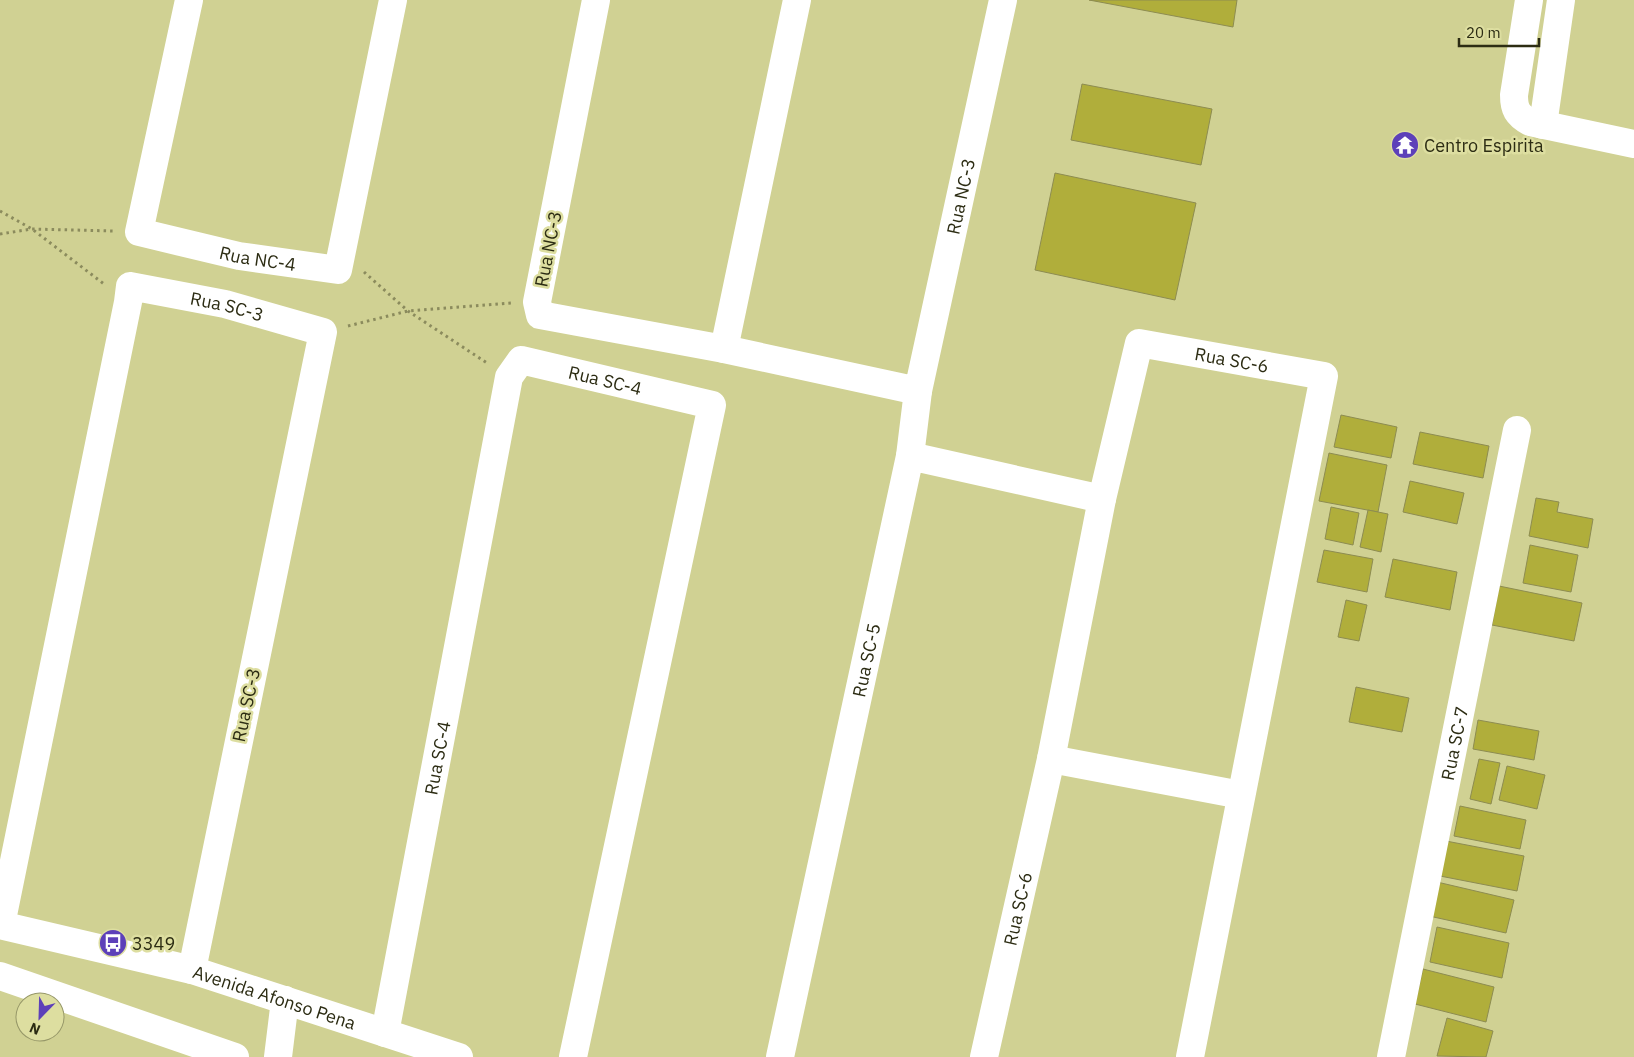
<svg xmlns="http://www.w3.org/2000/svg" width="1634" height="1057" viewBox="0 0 1634 1057" font-family="'IBM Plex Sans',sans-serif">
	<style>
		.building { fill: #b0ae3b; stroke: #8d8c51 }
		.lines { fill: none; stroke-linecap: round; stroke-linejoin: round }
		.path { stroke: #8b8b5d; stroke-width: 3; stroke-dasharray: 2.5 4; stroke-linecap: butt }
		.minor { stroke: #fff; stroke-width: 28 }
		.labels { text-anchor: middle; dominant-baseline: central; stroke-width: 5; stroke-linejoin: round; paint-order: stroke }
		.poi-label { font-size: 18px; fill: #2c2c13; stroke: #dddea0; text-anchor: start }
		.street-label { font-size: 18px; fill: #2c2c13; stroke: #dddea0 }
	</style>
	<rect width="100%" height="100%" fill="#d0d193"/>
	<g class="building">
		<path d="M1089,0H1237L1233,27Z"/>
		<path d="M1082,84L1212,109L1201,165L1071,140Z"/>
		<path d="M1055,173L1196,203L1175,300L1035,270Z"/>
		<path d="M1341,415L1397,427L1391,458L1334,447Z"/>
		<path d="M1420,432L1489,446L1483,478L1413,464Z"/>
		<path d="M1329,453L1387,465L1378,512L1319,501Z"/>
		<path d="M1410,481L1464,493L1457,524L1403,512Z"/>
		<path d="M1536,498L1559,502L1557,512L1593,519L1588,548L1529,536Z"/>
		<path d="M1331,507L1359,513L1353,545L1325,539Z"/>
		<path d="M1368,510L1388,514L1381,552L1360,547Z"/>
		<path d="M1530,545L1578,555L1571,592L1523,583Z"/>
		<path d="M1324,550L1373,559L1367,592L1317,582Z"/>
		<path d="M1393,559L1457,572L1450,610L1385,597Z"/>
		<path d="M1499,586L1582,603L1574,641L1492,625Z"/>
		<path d="M1346,600L1367,605L1359,641L1338,637Z"/>
		<path d="M1356,687L1409,698L1402,732L1349,722Z"/>
		<path d="M1478,720L1539,731L1534,760L1473,749Z"/>
		<path d="M1479,759L1500,763L1491,804L1470,799Z"/>
		<path d="M1507,766L1545,775L1537,809L1499,800Z"/>
		<path d="M1460,806L1526,820L1520,849L1454,836Z"/>
		<path d="M1446,841L1524,856L1517,891L1440,876Z"/>
		<path d="M1437,882L1514,900L1506,933L1429,916Z"/>
		<path d="M1437,927L1509,943L1502,978L1430,962Z"/>
		<path d="M1423,969L1494,987L1486,1022L1415,1004Z"/>
		<path d="M1447,1018L1493,1031L1486,1057L1437,1056Z"/>
	</g>
	<g class="lines">
		<g class="path">
			<path d="M0,211L32,229L104,284"/>
			<path d="M0,234L32,229L114,231"/>
			<path d="M364,272L408,311L487,363"/>
			<path d="M348,326L408,311L512,303"/>
		</g>
		<g class="minor">
			<path id="s1" d="M189,0L139,232L239,256L338,270L393,0"/>
			<path id="s2" d="M596,0L537,302L540,315L724,349L918,391L1003,0"/>
			<path d="M1529,0L1514,95C1514,109 1517,115 1530,122L1634,144"/>
			<path d="M1543,125L1561,0"/>
			<path d="M724,349L797,0"/>
			<path d="M910,456L918,391"/>
			<path d="M1051,759L1241,795"/>
			<path id="s3" d="M0,925L192,970L459,1057"/>
			<path id="s4" d="M1,925L128,302L130,286L225,304L323,332L192,970"/>
			<path d="M0,976L235,1057"/>
			<path id="s5" d="M385,1033L509,377L521,360L712,405L573,1057"/>
			<path d="M278,1057L285,1000"/>
			<path id="s6" d="M780,1057L910,456L1102,499"/>
			<path id="s7" d="M984,1057L1051,759L1102,499L1139,343L1324,376L1190,1057"/>
			<path id="s8" d="M1391,1057L1517,430"/>
		</g>
	</g>
	<defs>
		<symbol id="temple-disc" viewBox="-11 -11 22 22"><circle r="9.5" fill="#5d40b9" stroke="#dddea0"/><path d="M0-6L5-2H3V0L6.5 2.5H4V6H1.5V3h-3V6H-4V2.5H-6.5L-3 0V-2H-5Z" fill="#fff"/></symbol>
		<symbol id="bus-disc" viewBox="-11 -11 22 22"><circle r="9.5" fill="#5d40b9" stroke="#dddea0"/><path d="M-5-6H5V4H4V6H2V4H-2V6H-4V4H-5ZM-3.5-4V0h7V-4ZM-3.5 1.2v1.5H-2V1.2ZM2 1.2v1.5H3.5V1.2Z" fill="#fff"/></symbol>
	</defs>
	<g fill-rule="evenodd">
		<use href="#temple-disc" x="1389" y="129" width="32" height="32"/>
		<use href="#bus-disc" x="97" y="927" width="32" height="32"/>
	</g>
	<g class="labels">
		<g class="poi-label">
			<text x="1424" y="145">Centro Espirita</text>
			<text x="132" y="943">3349</text>
		</g>
		<g class="street-label">
			<text stroke="none"><textPath href="#s2" startOffset="906">Rua NC-3</textPath></text>
			<text transform="translate(548 249) rotate(-79)">Rua NC-3</text>
			<text stroke="none"><textPath href="#s1" startOffset="359">Rua NC-4</textPath></text>
			<text stroke="none"><textPath href="#s4" startOffset="751">Rua SC-3</textPath></text>
			<text stroke="none"><textPath href="#s7" startOffset="825">Rua SC-6</textPath></text>
			<text stroke="none"><textPath href="#s5" startOffset="775">Rua SC-4</textPath></text>
			<text stroke="none"><textPath href="#s6" startOffset="406">Rua SC-5</textPath></text>
			<text transform="translate(246 705) rotate(-78)">Rua SC-3</text>
			<text stroke="none"><textPath href="#s8" startOffset="320">Rua SC-7</textPath></text>
			<text stroke="none"><textPath href="#s5" startOffset="280">Rua SC-4</textPath></text>
			<text stroke="none"><textPath href="#s7" startOffset="152">Rua SC-6</textPath></text>
			<text stroke="none"><textPath href="#s3" startOffset="284">Avenida Afonso Pena</textPath></text>
		</g>
	</g>
	<g transform="translate(40 1017) rotate(203)"><circle r="24" fill="#dddea0" stroke="#969768"/>
	<path d="M0-4L9 19L0 12L-9 19Z" fill="#5d40b9"/>
	<text y="-8" font-size="14" font-weight="bold" text-anchor="middle" fill="#2c2c13">N</text>
	</g>
	<path d="M1459 38v8h80v-8" fill="none" stroke="#2c2c13" stroke-width="2.5"/>
	<text x="1466" y="38" font-size="15" fill="#2c2c13" stroke="#dddea0" stroke-width="4" paint-order="stroke">20 m</text>
</svg>
